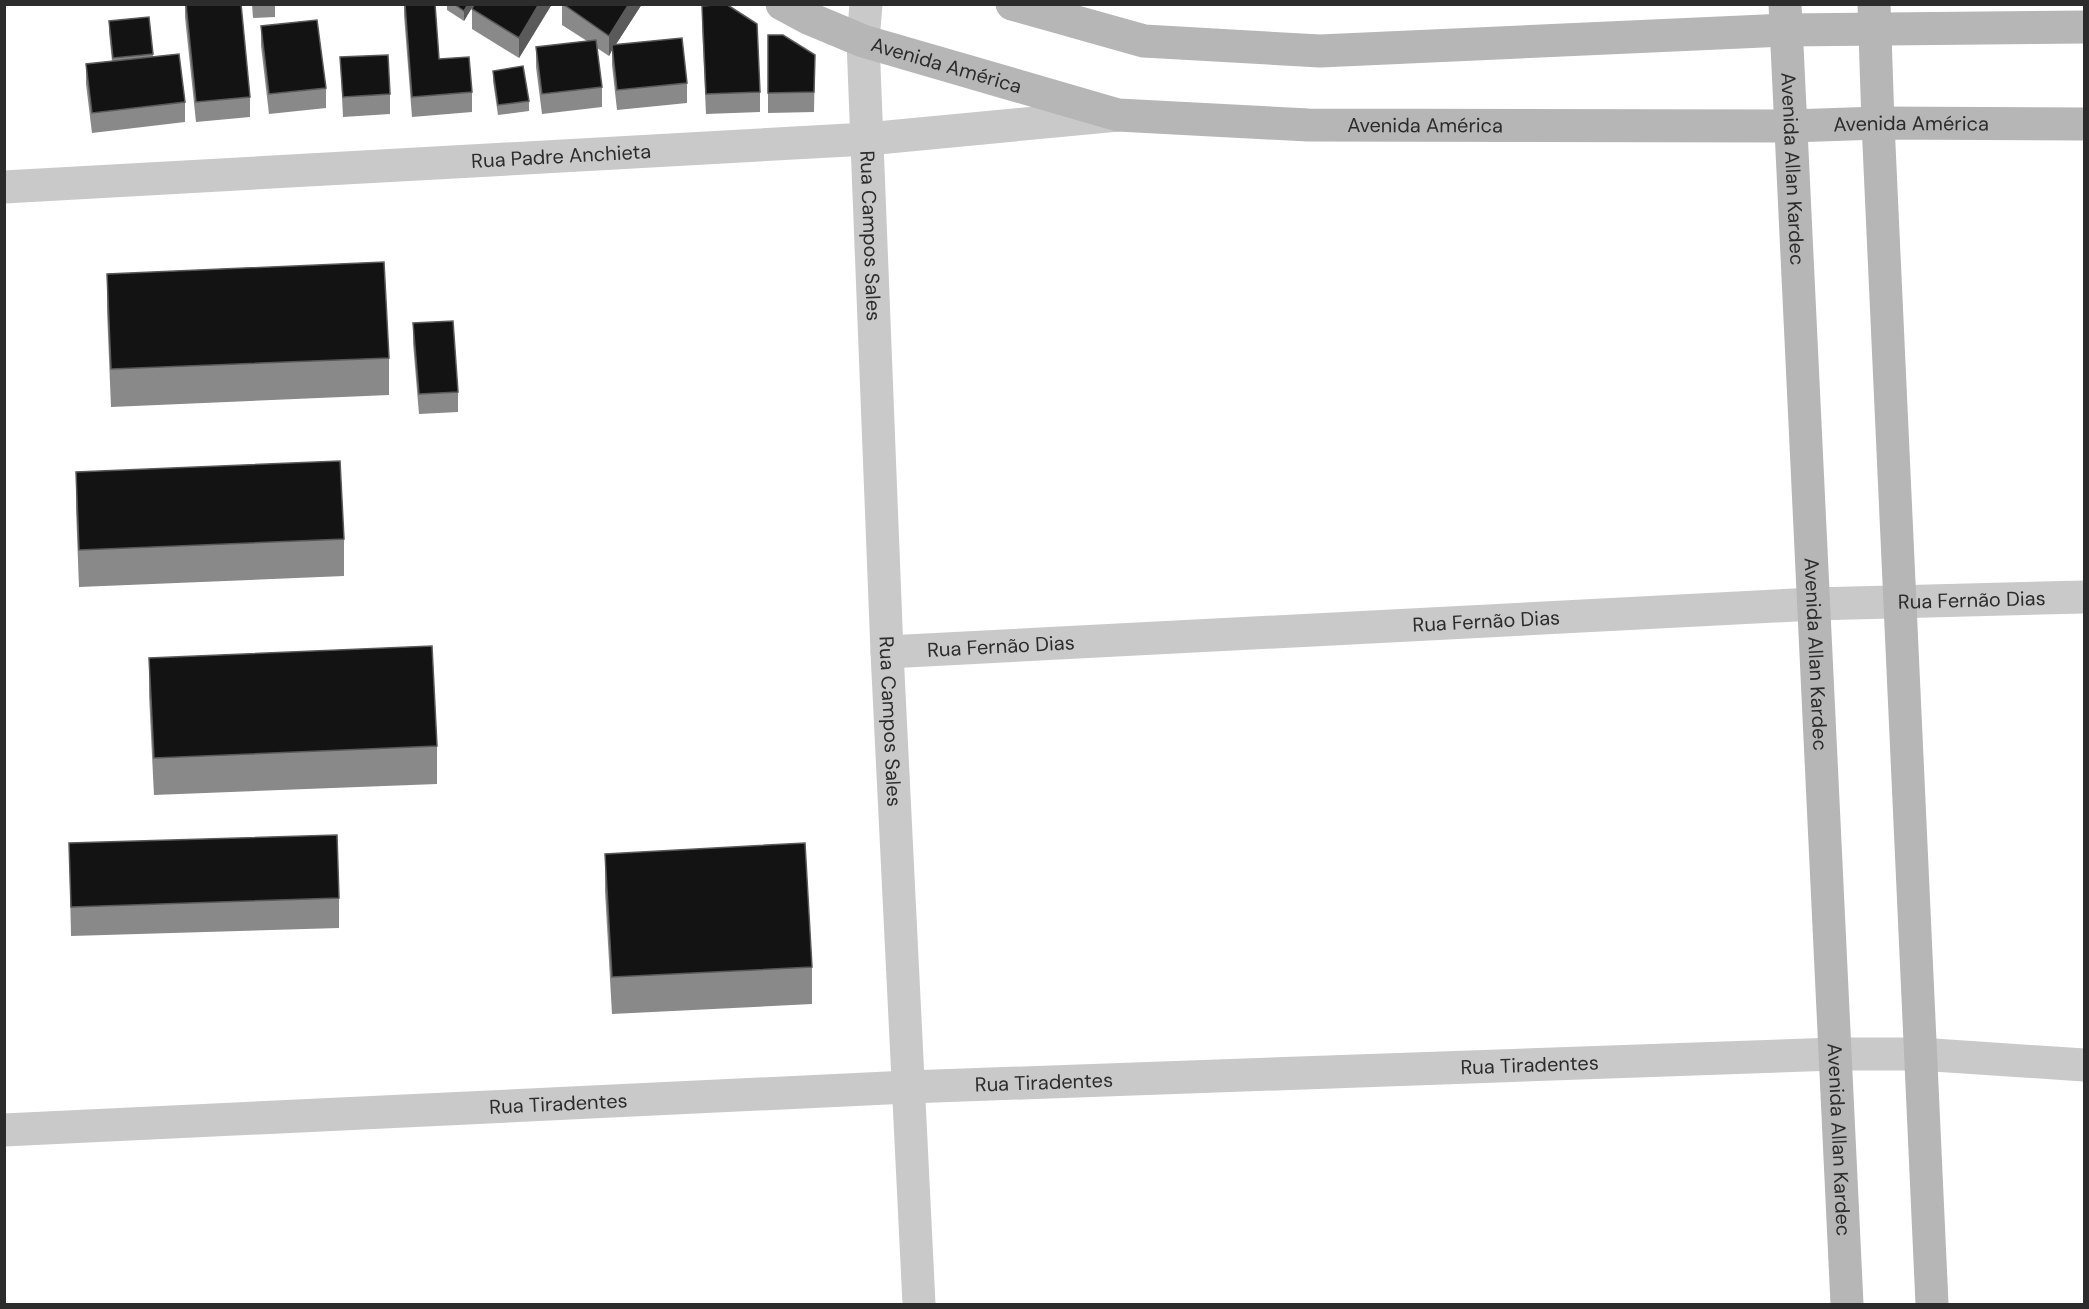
<svg xmlns="http://www.w3.org/2000/svg" width="2089" height="1309" viewBox="0 0 2089 1309" font-family="'DM Sans',sans-serif">
	<style>
		.lines { fill: none; stroke-linecap: round; stroke-linejoin: round }
		.street { stroke: #c9c9c9; stroke-width: 33 }
		.secondary { stroke: #b6b6b6; stroke-width: 33 }
		.wall { fill: #898989 }
		.shaded-wall { fill: #5a5a5a }
		.building { fill: #131313; stroke: #5a5a5a; stroke-width: 1.5 }
		.labels { text-anchor: middle; dominant-baseline: central; stroke-width: 6; stroke-linejoin: round; paint-order: stroke }
		.street-label { font-size: 20px; fill: #2c2c2c; stroke: #fff }
	</style>
	<rect width="100%" height="100%" fill="#fff"/>
	<g class="lines">
		<g class="street">
			<path id="s1" d="M866,4L863,41L887,652L919,1304"/>
			<path id="s2" d="M4,187L867,139L1118,115"/>
			<path id="s3" d="M887,652L1814,604L2084,597"/>
			<path id="s4" d="M4,1130L908,1087L1836,1054H1919L2084,1065"/>
		</g>
		<g class="secondary">
			<path id="s5" d="M782,4L808,18L863,41L1118,115L1308,125L1791,126L1878,123L2084,124"/>
			<path d="M1012,4L1144,41L1320,51L1786,30L2084,27"/>
			<path id="s6" d="M1785,4L1847,1304"/>
			<path d="M1874,4L1878,123L1932,1304"/>
		</g>
	</g>
	<g class="wall">
		<path d="M185,4H241L250,97V117L196,122L185,17Z"/>
		<path d="M252,4H275V17L253,18Z"/>
		<path d="M404,4H435L439,59L472,92V112L412,117L404,15Z"/>
		<path d="M447,4H474L464,21L447,10Z"/>
		<path d="M552,4L519,58L472,29V9Z"/>
		<path d="M642,4L616,44L687,83V103L617,110L612,65V50L609,56L597,48L602,87V107L542,114L536,67V47L587,41L562,25V5Z"/>
		<path d="M702,6L760,92V112L706,114L702,26Z"/>
		<path d="M149,17L153,57L185,102V122L92,133L86,84V64L112,61L109,32V21Z"/>
		<path d="M261,26L326,88V108L269,114L261,46Z"/>
		<path d="M768,35L815,55L814,112L768,113Z"/>
		<path d="M340,57L390,94V114L343,117Z"/>
		<path d="M493,71L529,101V111L498,115L493,81Z"/>
		<path d="M107,274L389,358V395L111,407L107,311Z"/>
		<path d="M413,323L458,392V412L419,414L413,343Z"/>
		<path d="M76,472L344,539V576L79,587L76,509Z"/>
		<path d="M149,658L437,746V784L154,795L149,695Z"/>
		<path d="M69,843L339,898V928L71,936Z"/>
		<path d="M605,854L812,967V1004L612,1014L605,891Z"/>
	</g>
	<g class="shaded-wall">
		<path d="M468,4H474L464,21V11Z"/>
		<path d="M539,4H552L519,58V38Z"/>
		<path d="M629,4H642L613,49L612,45V50L609,56V36Z"/>
	</g>
	<g class="building">
		<path d="M186,4H241L250,97L196,102Z"/>
		<path d="M405,4H435L439,59L469,57L472,92L412,97Z"/>
		<path d="M454,4H468L464,11Z"/>
		<path d="M474,4H539L519,38L472,9Z"/>
		<path d="M563,4H629L609,36Z"/>
		<path d="M726,4L757,24L760,92L706,94L702,6Z"/>
		<path d="M149,17L153,54L113,58L109,21Z"/>
		<path d="M317,20L326,88L269,94L261,26Z"/>
		<path d="M768,35H783L815,55L814,92L768,93Z"/>
		<path d="M682,38L687,83L617,90L612,45Z"/>
		<path d="M596,40L602,87L542,94L536,47Z"/>
		<path d="M179,54L185,102L92,113L86,64Z"/>
		<path d="M388,55L390,94L343,97L340,57Z"/>
		<path d="M523,66L529,101L498,105L493,71Z"/>
		<path d="M384,262L389,358L111,369L107,274Z"/>
		<path d="M453,321L458,392L419,394L413,323Z"/>
		<path d="M340,461L344,539L79,550L76,472Z"/>
		<path d="M432,646L437,746L154,758L149,658Z"/>
		<path d="M337,835L339,898L71,907L69,843Z"/>
		<path d="M805,843L812,967L612,977L605,854Z"/>
	</g>
	<g class="labels">
		<g class="street-label">
			<text stroke="none"><textPath href="#s5" startOffset="176">Avenida América</textPath></text>
			<text stroke="none"><textPath href="#s5" startOffset="1148">Avenida América</textPath></text>
			<text stroke="none"><textPath href="#s5" startOffset="662">Avenida América</textPath></text>
			<text stroke="none"><textPath href="#s2" startOffset="558">Rua Padre Anchieta</textPath></text>
			<text stroke="none"><textPath href="#s6" startOffset="165">Avenida Allan Kardec</textPath></text>
			<text stroke="none"><textPath href="#s1" startOffset="232">Rua Campos Sales</textPath></text>
			<text stroke="none"><textPath href="#s3" startOffset="1086">Rua Fernão Dias</textPath></text>
			<text stroke="none"><textPath href="#s3" startOffset="600">Rua Fernão Dias</textPath></text>
			<text stroke="none"><textPath href="#s3" startOffset="114">Rua Fernão Dias</textPath></text>
			<text stroke="none"><textPath href="#s6" startOffset="651">Avenida Allan Kardec</textPath></text>
			<text stroke="none"><textPath href="#s1" startOffset="718">Rua Campos Sales</textPath></text>
			<text stroke="none"><textPath href="#s4" startOffset="1527">Rua Tiradentes</textPath></text>
			<text stroke="none"><textPath href="#s4" startOffset="1041">Rua Tiradentes</textPath></text>
			<text stroke="none"><textPath href="#s4" startOffset="555">Rua Tiradentes</textPath></text>
			<text stroke="none"><textPath href="#s6" startOffset="1137">Avenida Allan Kardec</textPath></text>
		</g>
	</g>
	<rect width="2089" height="1309" fill="none" stroke="#2c2c2c" stroke-width="12"/>
</svg>
